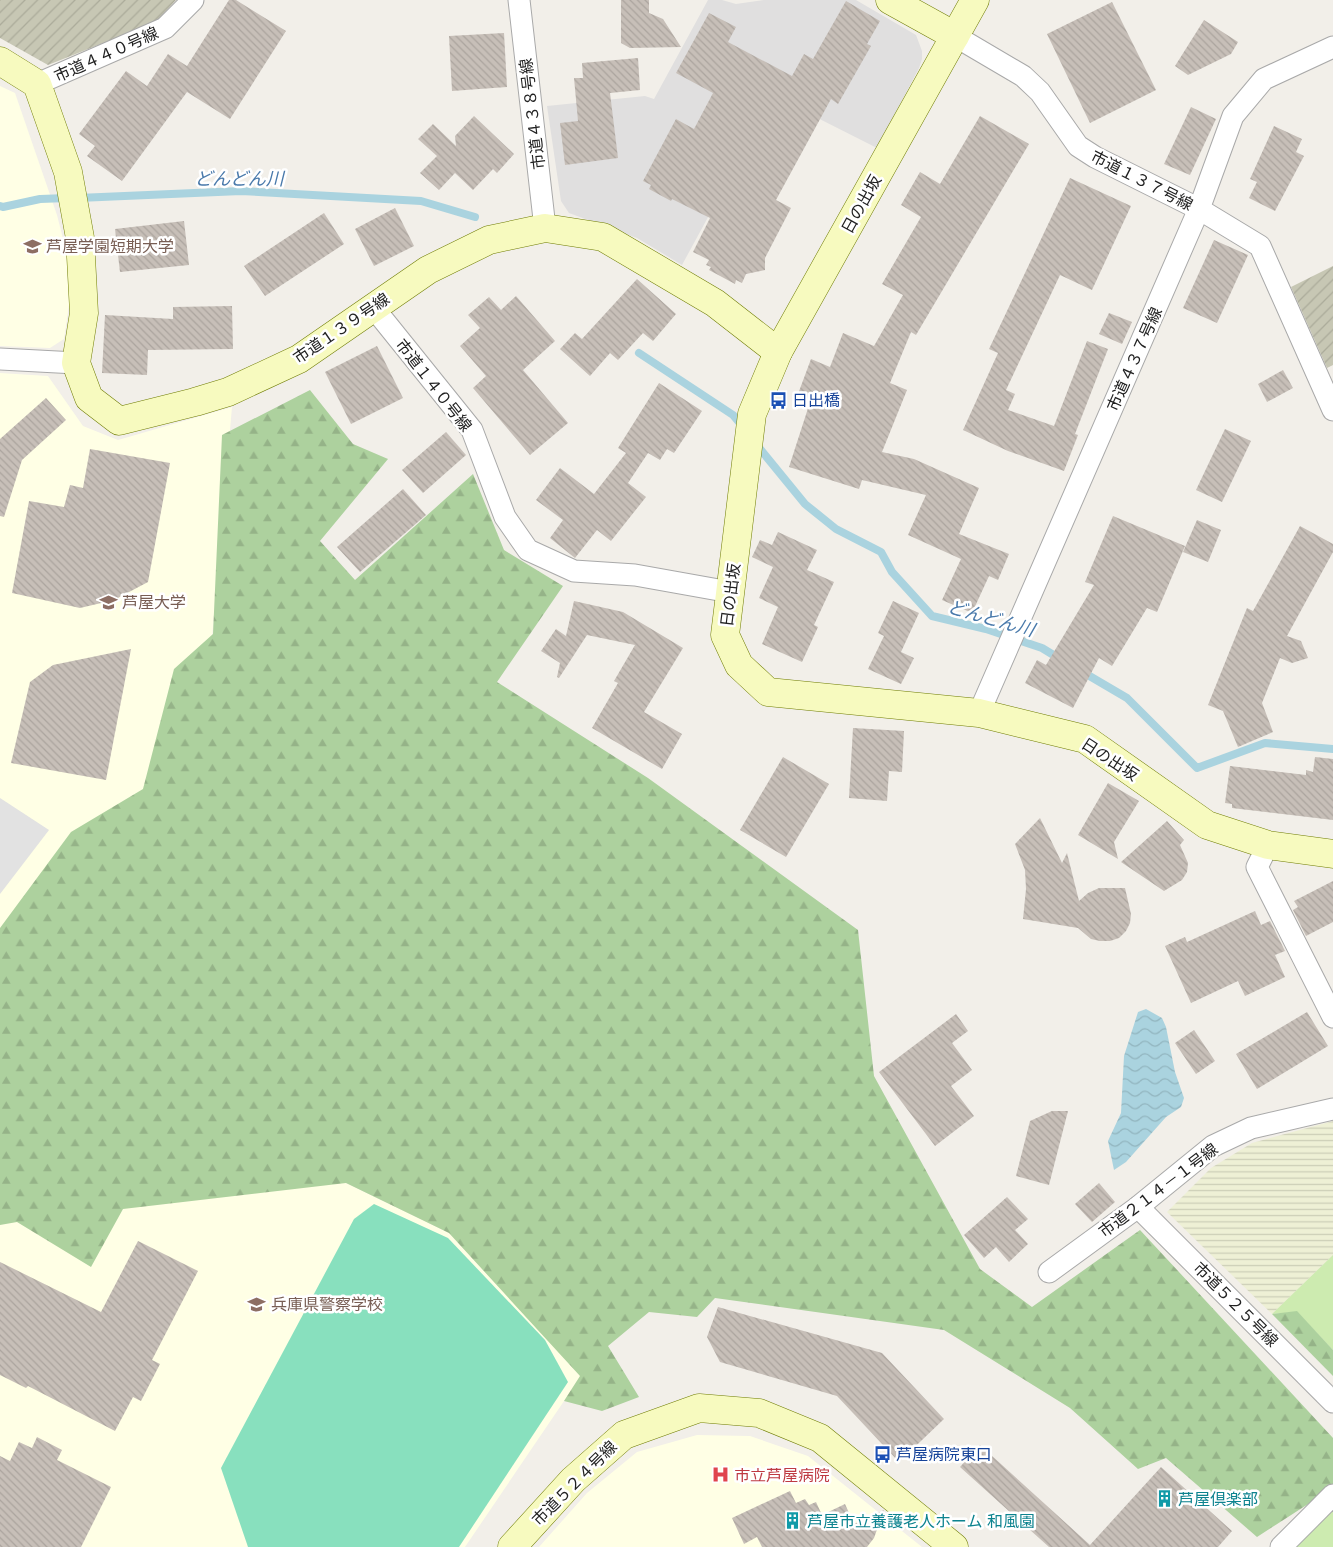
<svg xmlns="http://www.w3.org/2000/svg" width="1333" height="1547" viewBox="0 0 1333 1547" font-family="Inter,'Noto Sans JP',sans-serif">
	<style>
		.residential { fill: #e0dfdf }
		.education { fill: #ffffe5 }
		.construction { fill: url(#construction-furrows) }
		.farmland { fill: url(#farmland-rules) }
		.grass { fill: #cdebb0 }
		.forest { fill: url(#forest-firs) }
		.pitch { fill: #88e0be }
		.parking { fill: #e2e2e2 }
		.water { fill: url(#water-waves) }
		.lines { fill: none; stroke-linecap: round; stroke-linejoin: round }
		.stream { stroke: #aad3df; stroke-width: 8 }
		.building { fill: url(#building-back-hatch) }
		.street-casing { stroke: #a9a9a9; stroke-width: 23 }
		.secondary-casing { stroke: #707d05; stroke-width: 29 }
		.street { stroke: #fff; stroke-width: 21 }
		.secondary { stroke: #f7fabf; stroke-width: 28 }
		.labels { text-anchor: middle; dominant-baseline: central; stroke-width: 5; stroke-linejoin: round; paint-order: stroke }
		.street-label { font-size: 16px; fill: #222; stroke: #fff }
		.education-label { font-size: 16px; fill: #785e54; stroke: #fff; text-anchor: start }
		.transit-label { font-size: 16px; fill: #164399; stroke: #fff; text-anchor: start }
		.health-label { font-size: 16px; fill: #be3a42; stroke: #fff; text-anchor: start }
		.culture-label { font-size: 16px; fill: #0d838f; stroke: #fff; text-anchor: start }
		.water-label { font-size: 18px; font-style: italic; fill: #4a7aab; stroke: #fff }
	</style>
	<defs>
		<pattern id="construction-furrows" width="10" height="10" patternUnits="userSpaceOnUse" patternTransform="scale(1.25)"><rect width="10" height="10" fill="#c7c7b4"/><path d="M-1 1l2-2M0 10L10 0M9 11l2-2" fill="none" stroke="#abab9a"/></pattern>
		<pattern id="farmland-rules" width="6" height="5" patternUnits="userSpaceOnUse" patternTransform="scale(1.25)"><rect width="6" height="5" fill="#eef0d5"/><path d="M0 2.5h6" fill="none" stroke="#ccceb7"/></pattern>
		<pattern id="forest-firs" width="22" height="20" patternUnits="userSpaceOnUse" patternTransform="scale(1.25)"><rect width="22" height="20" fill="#add19e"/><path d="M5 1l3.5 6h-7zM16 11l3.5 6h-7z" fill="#95b388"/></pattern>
		<pattern id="water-waves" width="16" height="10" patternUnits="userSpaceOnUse" patternTransform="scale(1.25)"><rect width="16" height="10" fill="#aad3df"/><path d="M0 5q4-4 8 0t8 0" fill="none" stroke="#92b5bf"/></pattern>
		<pattern id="building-back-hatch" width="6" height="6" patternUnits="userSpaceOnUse" patternTransform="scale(1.25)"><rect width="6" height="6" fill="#c7bfb8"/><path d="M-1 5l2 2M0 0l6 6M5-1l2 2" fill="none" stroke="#aba49e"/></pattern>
	</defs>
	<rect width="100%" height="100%" fill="#f2efe9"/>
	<path class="residential" d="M708,0H722L736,4L764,0H856L916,35L922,51V59L919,68L877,148L774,96L682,265L637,238L569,213L561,201L547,106L645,96L654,99Z"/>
	<g class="education">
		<path d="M0,86L15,93L57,215L73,278L64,339L50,348L0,346Z"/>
		<path d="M0,373L48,376L83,426L118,440L232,407L201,765L0,1067Z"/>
		<path d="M346,1183L449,1233L581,1376L465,1547H0V1191Z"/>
		<path d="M697,1435L750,1436L808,1456L922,1547H539L587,1493L637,1452Z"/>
	</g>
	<g class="construction">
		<path d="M0,0H176L156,22L48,65L0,38Z"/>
		<path d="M1333,266V365L1327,368L1291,287Z"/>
	</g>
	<path class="farmland" d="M1333,1121V1255L1272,1314L1167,1212L1211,1168L1252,1143Z"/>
	<g class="grass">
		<path d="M1333,1255V1350L1297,1312L1272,1314Z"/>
		<path d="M1333,1505V1547H1292Z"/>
	</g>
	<g class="forest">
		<path d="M310,390L353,444L388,459L320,541L355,580L473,474L504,550L563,586L497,682L648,778L858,930L874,1076L980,1269L1032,1307L1140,1230L1333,1438V1488L1257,1537L1166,1458L1138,1469L1070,1408L944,1330L715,1298L697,1317L649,1312L608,1346L639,1397L602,1411L564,1401L580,1376L449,1233L346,1183L123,1209L91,1267L17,1222L0,1225V928L71,832L143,789L174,669L213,634L222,435Z"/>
		<path d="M1297,1311L1333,1350V1376L1272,1314Z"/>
	</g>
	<path class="pitch" d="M374,1204L448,1238L545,1340L568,1382L459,1547H248L221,1468L354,1219Z"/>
	<path class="parking" d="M0,798L49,830L0,894Z"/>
	<path class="water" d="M1146,1009L1162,1018L1166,1027L1175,1072L1184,1098L1181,1107L1166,1117L1126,1162L1114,1170L1108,1141L1121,1113L1124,1056L1138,1012Z"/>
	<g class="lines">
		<g class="stream">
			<path d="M78,198L241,191L421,201L475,217"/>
			<path d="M0,206L3,207L40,199L67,198"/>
			<path d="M639,353L733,415L743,427"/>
			<path d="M756,444L805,504L836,529L881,552L892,572L932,616L986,629L1042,648L1060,659"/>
			<path d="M1081,671L1127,698L1197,768L1265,743L1333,749"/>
		</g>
	</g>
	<g class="building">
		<path d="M229,0H236L286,31L230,119L187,92L122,181L87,156L95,146L79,134L126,71L147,86L168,54L187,66Z"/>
		<path d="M621,0H649V13L663,19L681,47L630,48L621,43Z"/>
		<path d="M846,1L880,21L867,44L871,46L838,104L831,99L776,200L791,208L765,258V270L746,274L742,283L736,280L735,284L709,270L711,267L706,265L709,260L693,252L710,218L672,199L671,201L649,189L651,185L643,181L676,119L694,129L713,93L676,73L709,13L736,27L728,42L792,76L804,54L813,59Z"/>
		<path d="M1112,2L1156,90L1090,123L1047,34Z"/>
		<path d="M1204,20L1238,42L1231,54L1188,75L1175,66Z"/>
		<path d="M504,33L507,87L452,91L449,36Z"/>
		<path d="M638,58L640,90L610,93L618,158L565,165L560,123L578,121L574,78H583L582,63Z"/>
		<path d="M1191,107L1216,119L1190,175L1164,164Z"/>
		<path d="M474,116L514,154L497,173L493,169L473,190L455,173L439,190L420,173L437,156L418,139L433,124L456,146L455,136Z"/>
		<path d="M980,116L1029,144L916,335L911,332L890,383L907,390L882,452L914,459L979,488L959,534L1009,554L998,580L989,576L972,613L942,600L961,559L908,535L926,495L862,480L859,489L789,467L811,399L798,394L811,359L830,367L843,333L874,346L903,295L882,284L921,217L901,205L920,172L940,184Z"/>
		<path d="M1274,126L1302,139L1296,152L1304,156L1275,211L1249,198L1257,182L1250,179Z"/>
		<path d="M1070,178L1131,206L1092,290L1060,275L1006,390L1015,394L1008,410L1054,426L1087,341L1108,349L1075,434L1078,435L1064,471L1008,451L963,430L998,353L989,349Z"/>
		<path d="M395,208L414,246L374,266L355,229Z"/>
		<path d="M324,213L344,244L265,296L244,266Z"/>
		<path d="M184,221L189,265L120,272L115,229Z"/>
		<path d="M1214,240L1248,255L1217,323L1183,308Z"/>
		<path d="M637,279L676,314L653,341L643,333L618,360L610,353L590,376L560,349L575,333L582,339Z"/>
		<path d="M516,296L555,341L523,370L568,423L530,455L473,388L486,376L460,346L480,328L468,315L489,297L501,310Z"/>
		<path d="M232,306L233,349L148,350L147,375L102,373L105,315L173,319V307Z"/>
		<path d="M1109,313L1132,322L1122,344L1099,334Z"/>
		<path d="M377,346L403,398L351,424L325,372Z"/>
		<path d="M1283,370L1293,388L1267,402L1258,384Z"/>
		<path d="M659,383L702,411L674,453L667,449L660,460L648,453L628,483L646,497L611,541L597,530L575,558L550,538L563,520L536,500L560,468L594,494L626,453L618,448Z"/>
		<path d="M46,398L66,420L22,460L4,517L0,516V439Z"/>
		<path d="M1225,429L1251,441L1222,502L1196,490Z"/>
		<path d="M446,432L466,455L423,493L402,470Z"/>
		<path d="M90,449L170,463L148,582L114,600L80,608L12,593L29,501L64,507L70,485L83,488Z"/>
		<path d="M403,489L426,515L360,572L337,547Z"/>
		<path d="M1113,516L1185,546L1157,612L1147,608L1112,666L1099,658L1073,708L1025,683L1037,660L1046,665L1094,585L1085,582Z"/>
		<path d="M1197,520L1221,530L1208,562L1183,552Z"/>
		<path d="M1300,526L1333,544V552L1287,636L1301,641L1308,658L1292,663L1280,658L1262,703L1273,732L1238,747L1223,711L1208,705L1247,608L1253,611Z"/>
		<path d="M778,532L817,550L807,570L834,582L814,625L818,627L802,662L762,644L778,607L759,598L773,567L752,557L760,540L772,545Z"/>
		<path d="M574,601L623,612L683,648L644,712L682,734L662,769L592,728L618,683L614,681L635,645L587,635L559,678L557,677L560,663L541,651L556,629L566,636Z"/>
		<path d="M893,601L919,613L901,652L914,658L901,684L868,669L884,636L878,633Z"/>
		<path d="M131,649L106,780L11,763L30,682L53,665Z"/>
		<path d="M853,728L904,731L902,772L889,771L887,801L849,798Z"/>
		<path d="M783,757L829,784L786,857L740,830Z"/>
		<path d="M1315,757L1333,759V820L1232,808V804L1225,803L1230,766L1306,775V770L1313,772Z"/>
		<path d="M1108,783L1139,801L1114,842L1118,859L1078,835Z"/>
		<path d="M1040,818L1062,863L1067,853L1079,901L1088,893L1099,888H1125L1131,914L1130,923L1126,931L1119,938L1110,941H1100L1091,939L1078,928L1023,919L1026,889L1025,870L1015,844Z"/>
		<path d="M1167,821L1184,840L1180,845L1188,863L1187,872L1182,880L1164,891L1121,862Z"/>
		<path d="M1333,881V922L1306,936L1293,910L1298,907L1294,901Z"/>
		<path d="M1255,911L1261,925L1270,921L1285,951L1275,955L1285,977L1245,996L1238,981L1191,1003L1165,946L1185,937L1187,942Z"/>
		<path d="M1307,1012L1328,1046L1257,1089L1236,1054Z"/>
		<path d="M956,1014L968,1031L952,1043L972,1070L951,1086L974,1116L935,1146L879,1072Z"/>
		<path d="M1194,1030L1215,1061L1196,1074L1175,1043Z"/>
		<path d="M1052,1111H1068L1049,1185L1016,1176L1030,1121Z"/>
		<path d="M1099,1183L1115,1202L1092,1222L1075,1204Z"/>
		<path d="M1007,1197L1028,1219L1015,1230L1028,1244L1009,1262L996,1247L984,1258L964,1235Z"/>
		<path d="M138,1241L198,1271L152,1360L160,1364L141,1401L133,1397L115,1431L28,1386L26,1388L0,1375V1262L101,1312Z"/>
		<path d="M718,1307L882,1353L944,1419L899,1462L837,1396L720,1362L707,1337Z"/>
		<path d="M37,1437L62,1450L57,1460L111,1487L81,1547H0V1456L10,1461L19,1442L32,1448Z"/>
		<path d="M980,1445L1090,1545L1161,1467L1232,1531L1218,1547H1049L960,1467Z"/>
		<path d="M790,1491L796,1503L805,1499L809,1505L816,1502L822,1515L845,1504L854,1524L884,1510L874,1538L867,1547H762L757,1537L744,1544L732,1518Z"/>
	</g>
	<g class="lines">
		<defs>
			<g id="street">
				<path d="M519,0L545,228"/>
				<path d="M955,36L1023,76L1040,92L1078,146L1095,157L1199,209L1260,246L1333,410"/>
				<path d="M37,84L165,28L193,0"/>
				<path d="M373,307L472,430L505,517L528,550L574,571L635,575L730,592"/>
				<path d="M0,359L76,363"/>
				<path d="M979,713L1199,209L1233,116L1264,79L1333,47"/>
				<path d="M1268,845L1257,867L1333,1017"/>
				<path d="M1138,1207L1333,1402"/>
				<path d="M1049,1272L1138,1207L1213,1146L1251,1128L1333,1109"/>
				<path d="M1281,1547L1333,1495"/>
			</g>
			<g id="secondary">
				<path d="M890,0L955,36"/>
				<path d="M975,0L778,352L752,414L725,635L739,665L768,692L979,713L1085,739L1207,825L1268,845L1333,854"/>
				<path d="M0,61L37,84L68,172L80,238L84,313L76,363L89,398L119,421L195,402L228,392L299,359L428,270L489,240L545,228L603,237L715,303L778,352"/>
				<path d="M512,1547L573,1480L624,1435L699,1408L759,1413L820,1438L954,1547"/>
			</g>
		</defs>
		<use href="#street" class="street-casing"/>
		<use href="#secondary" class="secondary-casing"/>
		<use href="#street" class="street"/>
		<use href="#secondary" class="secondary"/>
	</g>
	<defs>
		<symbol id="university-bare" viewBox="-9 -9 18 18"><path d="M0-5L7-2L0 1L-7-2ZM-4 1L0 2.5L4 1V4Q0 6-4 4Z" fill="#8d6e63" stroke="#fff" stroke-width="2.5" paint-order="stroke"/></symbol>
		<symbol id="bus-bare" viewBox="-9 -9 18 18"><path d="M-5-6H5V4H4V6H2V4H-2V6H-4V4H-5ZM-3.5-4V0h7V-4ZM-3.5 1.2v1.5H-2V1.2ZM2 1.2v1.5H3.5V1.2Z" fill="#1a4fb4" stroke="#fff" stroke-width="2.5" paint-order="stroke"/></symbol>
		<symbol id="school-bare" viewBox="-9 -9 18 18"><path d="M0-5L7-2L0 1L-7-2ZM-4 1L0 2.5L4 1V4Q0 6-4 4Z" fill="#8d6e63" stroke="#fff" stroke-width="2.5" paint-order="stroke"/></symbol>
		<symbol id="hospital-bare" viewBox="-9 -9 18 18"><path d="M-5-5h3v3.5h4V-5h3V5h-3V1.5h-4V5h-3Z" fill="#e0444e" stroke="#fff" stroke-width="2.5" paint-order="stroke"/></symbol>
		<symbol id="building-bare" viewBox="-9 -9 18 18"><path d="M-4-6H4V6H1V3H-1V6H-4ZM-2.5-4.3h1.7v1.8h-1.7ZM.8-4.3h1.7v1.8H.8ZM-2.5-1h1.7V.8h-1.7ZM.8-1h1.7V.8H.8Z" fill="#0f9aa8" stroke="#fff" stroke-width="2.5" paint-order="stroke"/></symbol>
	</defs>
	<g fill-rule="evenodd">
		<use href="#university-bare" x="20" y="234" width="25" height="25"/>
		<use href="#bus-bare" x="766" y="388" width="25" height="25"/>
		<use href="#university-bare" x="96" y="590" width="25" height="25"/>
		<use href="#school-bare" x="244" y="1292" width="25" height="25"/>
		<use href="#bus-bare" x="870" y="1442" width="25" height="25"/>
		<use href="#hospital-bare" x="708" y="1462" width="25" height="25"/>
		<use href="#building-bare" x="1152" y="1486" width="25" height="25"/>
		<use href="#building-bare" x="780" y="1508" width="25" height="25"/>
	</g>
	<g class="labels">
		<g class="street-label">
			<text transform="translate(106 54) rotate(-24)">市道４４０号線</text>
			<text transform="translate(532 114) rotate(-97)">市道４３８号線</text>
			<text transform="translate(1142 180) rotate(27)">市道１３７号線</text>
			<text transform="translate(861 204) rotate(-61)">日の出坂</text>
			<text transform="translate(341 328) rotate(-34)">市道１３９号線</text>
			<text transform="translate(1134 359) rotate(-66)">市道４３７号線</text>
			<text transform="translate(434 385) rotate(52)">市道１４０号線</text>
			<text transform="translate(730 595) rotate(-83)">日の出坂</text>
			<text transform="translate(1110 759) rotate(33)">日の出坂</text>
			<text transform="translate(1158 1190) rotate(-37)">市道２１４－１号線</text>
			<text transform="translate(1236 1304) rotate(45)">市道５２５号線</text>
			<text transform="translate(574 1483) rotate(-45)">市道５２４号線</text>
		</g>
		<g class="education-label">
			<text x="46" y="246">芦屋学園短期大学</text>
			<text x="122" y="602">芦屋大学</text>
			<text x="271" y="1304">兵庫県警察学校</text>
		</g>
		<g class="transit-label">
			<text x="792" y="400">日出橋</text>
			<text x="896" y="1454">芦屋病院東口</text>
		</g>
		<g class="health-label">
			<text x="734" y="1475">市立芦屋病院</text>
		</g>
		<g class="culture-label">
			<text x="1178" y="1499">芦屋倶楽部</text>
			<text x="807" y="1521">芦屋市立養護老人ホーム 和風園</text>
		</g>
		<g class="water-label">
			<text x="239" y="178">どんどん川</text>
			<text transform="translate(991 618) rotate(16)">どんどん川</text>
		</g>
	</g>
</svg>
